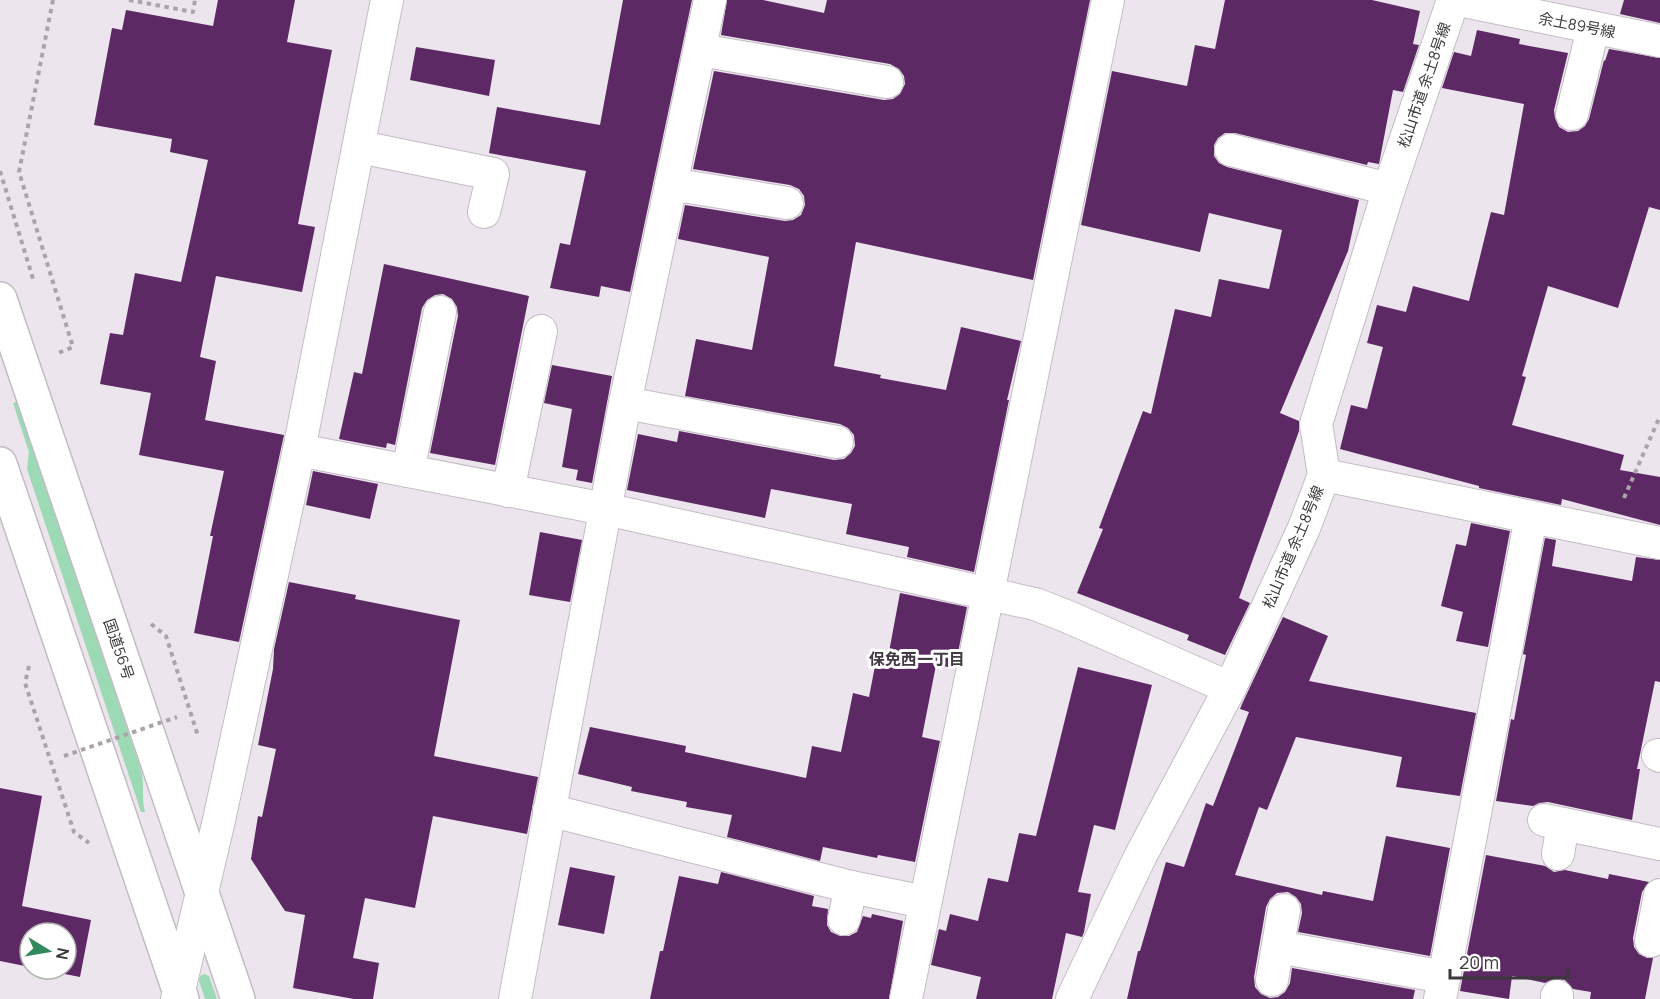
<svg xmlns="http://www.w3.org/2000/svg" width="1660" height="999" viewBox="0 0 1660 999" font-family="Manrope,'Noto Sans JP',sans-serif">
	<style>
		.green { fill: #9cd9b5 }
		.building { fill: #5d2965 }
		.lines { fill: none; stroke-linecap: round; stroke-linejoin: round }
		.street-casing { stroke: #c4bcc5; stroke-width: 34 }
		.highway-casing { stroke: #c4bcc5; stroke-width: 36 }
		.path { stroke: #aaa4aa; stroke-width: 4; stroke-dasharray: 4.5 4.5; stroke-linecap: butt }
		.street { stroke: #fff; stroke-width: 32 }
		.highway { stroke: #fff; stroke-width: 33 }
		.path-bridge { stroke: #aaa4aa; stroke-width: 4; stroke-dasharray: 4.5 4.5; stroke-linecap: butt }
		.labels { text-anchor: middle; dominant-baseline: central; stroke-width: 6; stroke-linejoin: round; paint-order: stroke }
		.street-label { font-size: 15px; fill: #3c393c; stroke: #fff }
		.neighbourhood-label { font-size: 16px; font-weight: bold; fill: #423b43; stroke: #fff }
	</style>
	<rect width="100%" height="100%" fill="#ede5ee"/>
	<g class="green">
		<path d="M19,401L141,770C145,784 141,798 145,812H141L27,469L29,452L13,403Z"/>
		<path d="M204,974L209,976L217,999H205L199,981L200,976Z"/>
	</g>
	<g class="building">
		<path d="M218,0H295L287,42L332,50L298,224L315,227L302,292L216,276L200,357L216,361L205,420L284,435L239,642L194,633L213,536H210L224,471L139,455L151,393L100,384L110,333L123,335L135,273L181,282L208,160L170,152L172,139L94,125L112,28L122,30L126,10L213,26Z"/>
		<path d="M623,0H692L630,292L601,286L599,297L550,288L560,243L570,245L586,171L489,153L497,107L600,125Z"/>
		<path d="M727,0H763L824,13L827,0H1090L1033,280L856,242L834,366L881,375L880,378L946,390L961,327L1021,341L1007,400H1009L974,572L907,557L909,547L846,534L852,504L771,489L765,518L627,490L638,434L677,442L679,431L834,460L844,459L851,453L855,446L854,435L848,428L840,424L685,396L696,339L752,350L769,257L678,239L685,205L785,221L793,220L801,215L805,205L804,196L799,189L790,185L693,169L714,71L884,100L893,99L900,94L905,84L904,76L899,69L890,64L721,35Z"/>
		<path d="M1225,0H1372L1420,11L1413,44L1419,45L1403,92L1393,90L1379,164L1368,162L1367,165L1235,133H1225L1218,138L1214,145V156L1219,163L1227,167L1359,200L1348,251L1280,413L1299,421V431L1239,598L1250,603L1225,655L1187,640L1189,635L1077,593L1103,529L1099,528L1143,411L1151,414L1175,309L1211,317L1219,279L1269,289L1282,230L1209,213L1200,252L1081,225L1112,71L1187,86L1195,45L1215,49Z"/>
		<path d="M1624,0H1660V23L1620,14Z"/>
		<path d="M1477,30L1520,39L1519,44L1568,53L1554,110L1555,118L1559,127L1568,132L1578,131L1585,126L1589,119L1604,60L1605,61L1609,49L1660,58V210L1649,207L1618,308L1548,286L1522,376L1526,377L1512,425L1624,455L1620,470L1660,477V525L1562,499L1561,505L1479,488V486L1340,449L1351,405L1367,409L1383,347L1367,343L1377,305L1406,312L1413,286L1469,301L1491,212L1504,215L1524,104L1442,88L1454,52L1471,56Z"/>
		<path d="M416,47L495,60L489,96L410,80Z"/>
		<path d="M384,264L529,296L495,465L430,453L458,316L457,307L452,299L443,294L435,295L427,300L422,308L395,445L387,443L386,448L339,439L354,372L362,374Z"/>
		<path d="M552,365L612,376L592,483L576,480L578,470L562,467L572,409L544,403Z"/>
		<path d="M313,471L378,484L370,519L306,505Z"/>
		<path d="M1471,523L1510,531L1488,647L1456,641L1463,612L1441,606L1456,544L1466,546Z"/>
		<path d="M540,532L582,540L570,602L529,595Z"/>
		<path d="M1545,538L1556,540L1552,566L1632,581L1636,557L1660,560V682L1655,681L1637,769H1640L1632,820L1548,802L1539,803L1533,806L1496,801L1511,719L1514,720L1526,655L1523,654Z"/>
		<path d="M289,582L356,595L355,599L460,620L434,756L538,777L527,834L433,816L415,908L365,898L353,958L379,963L373,999H354L293,988L305,915L285,911L251,859L258,816L262,817L276,749L258,745L273,669L274,649Z"/>
		<path d="M900,593L967,607L955,668L936,665L922,737L940,741L915,862L878,855L877,858L823,847L820,861L727,837L732,815L686,807L687,802L631,791L632,787L578,774L590,727L686,746L685,752L806,778L812,746L841,752L853,693L869,697L875,666L886,668Z"/>
		<path d="M1283,617L1328,636L1309,681L1476,713L1460,796L1396,787L1402,757L1296,737L1267,810L1259,807L1235,875L1322,895L1323,891L1373,901L1386,836L1450,848L1430,956L1298,932L1302,913L1301,904L1296,897L1288,892L1277,893L1270,899L1266,907L1254,977L1255,987L1261,994L1270,998L1278,997L1285,992L1290,983L1292,968L1415,990L1413,999H1127L1138,951H1140L1166,862L1184,867L1206,803L1213,806L1249,712L1240,709L1242,704Z"/>
		<path d="M1078,667L1152,685L1115,830L1094,825L1078,892L1091,894L1084,932L1082,937L1066,933L1052,999H976L981,977L931,965L939,929L946,931L950,914L978,921L988,878L1008,882L1019,833L1036,836Z"/>
		<path d="M0,788L42,796L22,906L91,920L80,977L39,969H66V933H30V967L0,961Z"/>
		<path d="M1486,855L1545,866L1554,872L1565,870L1608,879L1609,874L1649,882L1642,892L1633,938L1634,947L1639,954L1647,958H1653L1645,999H1590L1591,992L1573,989L1565,980L1556,978L1545,983L1512,976L1509,999L1460,991Z"/>
		<path d="M570,867L615,876L604,934L558,925Z"/>
		<path d="M721,872L814,896L812,906L828,909L827,925L831,932L840,936H849L857,932L863,916L871,918L872,914L903,921L889,999H650L660,951H663L679,876L718,884Z"/>
	</g>
	<g class="lines">
		<defs>
			<g id="street">
				<path d="M1459,0L1660,41"/>
				<path d="M700,50L887,82"/>
				<path d="M1572,114L1593,29"/>
				<path d="M360,147L493,174L484,212"/>
				<path d="M1231,150L1389,189"/>
				<path d="M671,184L787,203"/>
				<path d="M625,403L837,442"/>
				<path d="M299,450L605,509L1035,604L1066,616L1230,688"/>
				<path d="M408,471L440,312"/>
				<path d="M1324,475L1660,543"/>
				<path d="M508,491L541,331"/>
				<path d="M1658,755L1660,756"/>
				<path d="M549,810L851,887L925,902"/>
				<path d="M1544,820L1660,844"/>
				<path d="M1558,854L1563,824"/>
				<path d="M844,919L851,887"/>
				<path d="M1651,941L1660,895"/>
				<path d="M1278,947L1444,977"/>
				<path d="M1272,980L1284,910"/>
				<path d="M177,999L219,820L299,450L387,0"/>
				<path d="M515,999L625,403L710,0"/>
				<path d="M906,999L1108,0"/>
				<path d="M1072,999L1140,857L1230,688L1304,528L1324,475L1316,424L1389,189L1453,0"/>
				<path d="M1440,999L1531,517"/>
				<path d="M1557,999V996"/>
			</g>
			<g id="highway">
				<path d="M0,299L238,999"/>
				<path d="M0,464L182,999"/>
			</g>
		</defs>
		<use href="#street" class="street-casing"/>
		<use href="#highway" class="highway-casing"/>
		<g class="path">
			<path d="M53,0L19,172L73,347L56,354"/>
			<path d="M129,0L193,12L195,0"/>
			<path d="M0,171L34,282"/>
			<path d="M1624,498L1660,416"/>
			<path d="M151,624L166,636L198,736"/>
			<path d="M29,666L25,683L74,832L89,843"/>
		</g>
		<use href="#street" class="street"/>
		<use href="#highway" class="highway"/>
		<path class="path-bridge" d="M64,756L177,717"/>
	</g>
	<g class="labels">
		<g class="street-label">
			<text transform="translate(1577 25) rotate(11)">余土89号線</text>
			<text transform="translate(1424 85) rotate(-71)">松山市道 余土8号線</text>
			<text transform="translate(1293 547) rotate(-67)">松山市道 余土8号線</text>
			<text transform="translate(119 649) rotate(71)">国道56号</text>
		</g>
		<g class="neighbourhood-label">
			<text x="917" y="659">保免西一丁目</text>
		</g>
	</g>
	<g transform="translate(48 951) rotate(101)"><circle r="28" fill="#ffffff" stroke="#b1b0b1" stroke-width="1.5"/>
	<path d="M0-4.5L10 22L0 15L-10 22Z" fill="#31895d"/>
	<text y="-9" font-size="16" font-weight="bold" text-anchor="middle" fill="#3c393c">N</text>
	</g>
	<path d="M1450 969v9h118v-9" fill="none" stroke="#3c393c" stroke-width="3"/>
	<text x="1459" y="969" font-size="18" fill="#3c393c" stroke="#ffffff" stroke-width="4.5" paint-order="stroke">20 m</text>
</svg>
